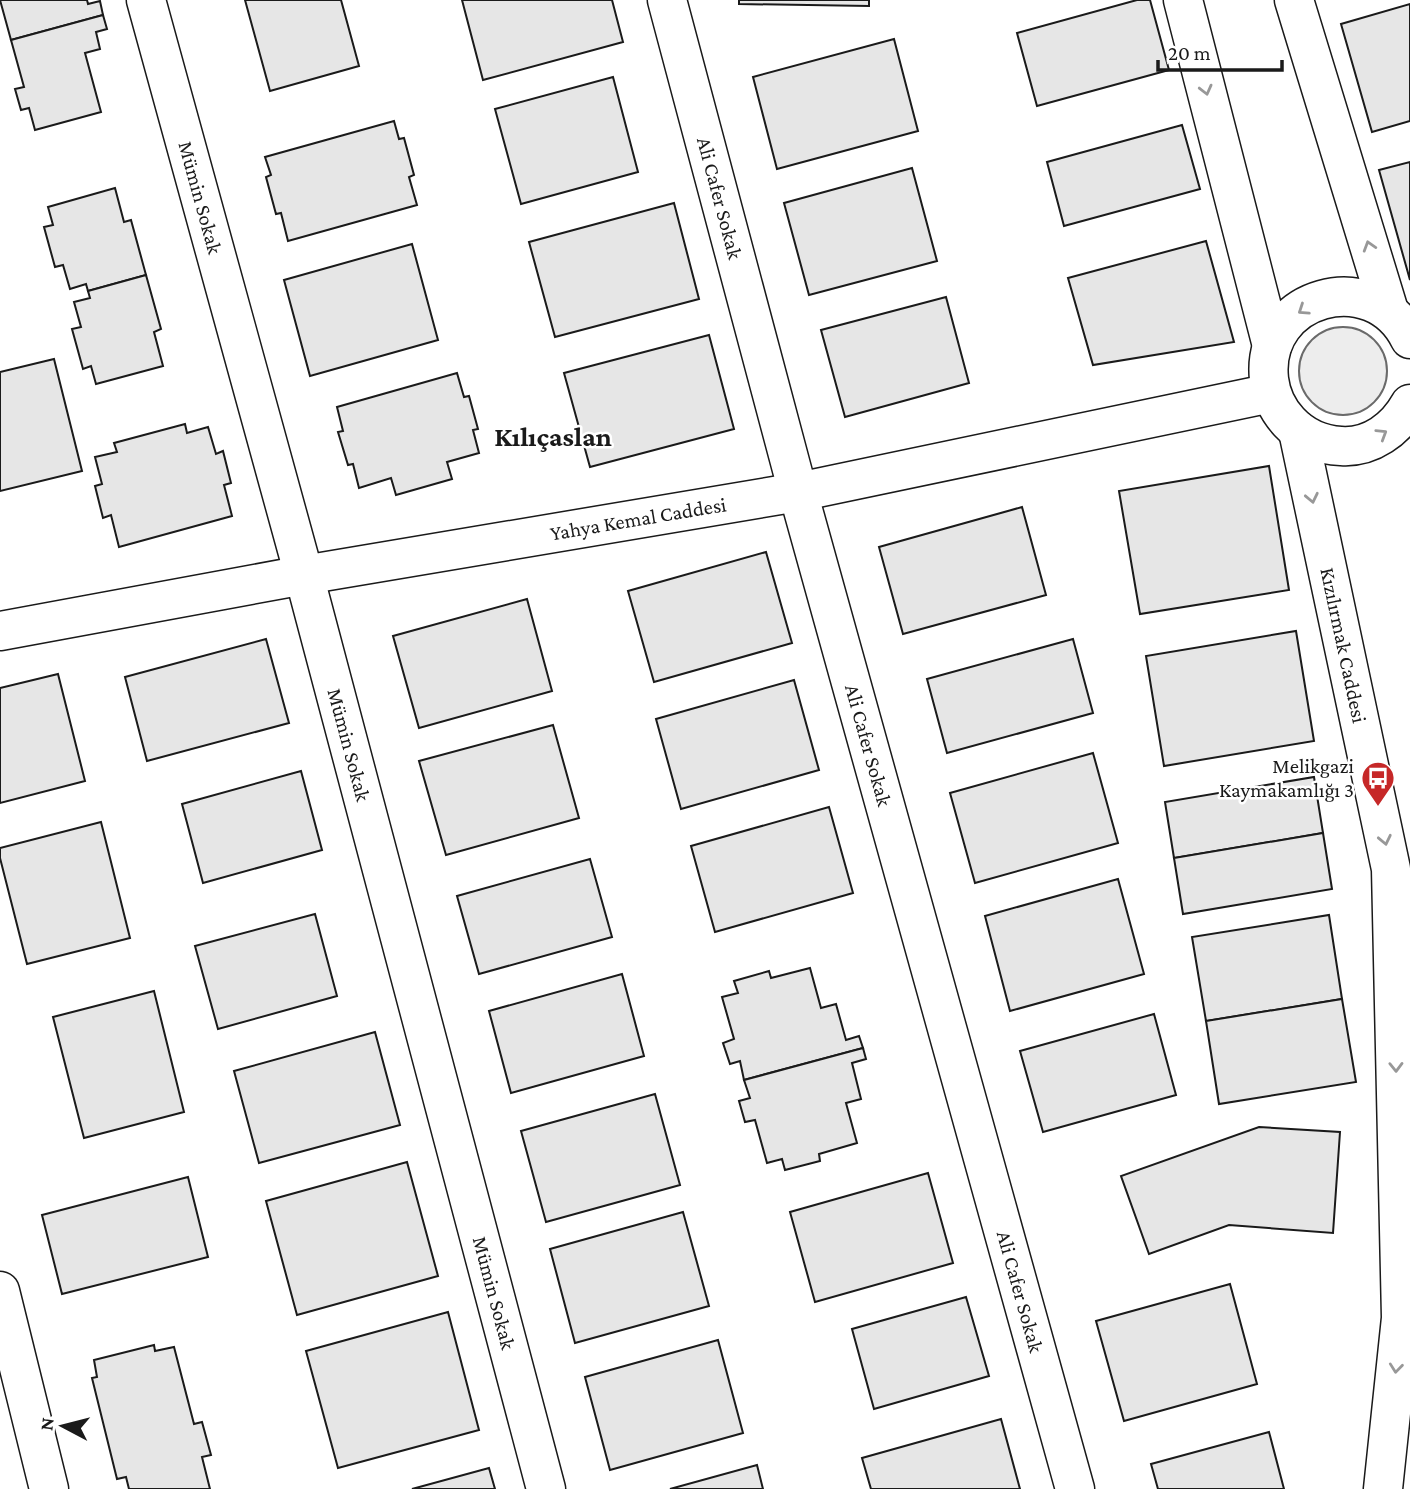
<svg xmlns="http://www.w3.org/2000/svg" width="1410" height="1489" viewBox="0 0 1410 1489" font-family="'Crimson Pro',serif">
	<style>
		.built { fill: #ededed; stroke: #6a6a6a; stroke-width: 2 }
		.building { fill: #e6e6e6; stroke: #1a1a1a; stroke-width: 2 }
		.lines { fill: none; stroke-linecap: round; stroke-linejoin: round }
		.minor-casing { stroke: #1a1a1a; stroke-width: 41 }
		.major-casing { stroke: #1a1a1a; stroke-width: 41 }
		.minor { stroke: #fff; stroke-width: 38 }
		.major { stroke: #fff; stroke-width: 38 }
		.oneway { stroke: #989898 }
		.labels { text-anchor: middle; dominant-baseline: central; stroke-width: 5; stroke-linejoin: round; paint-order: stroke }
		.street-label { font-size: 21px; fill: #1a1a1a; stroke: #fff }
		.poi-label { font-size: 21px; fill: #1a1a1a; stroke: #fff; text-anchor: end }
		.district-label { font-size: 28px; font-weight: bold; fill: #1a1a1a; stroke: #fff }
	</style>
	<rect width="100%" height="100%" fill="#fff"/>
	<circle class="built" cx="1343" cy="371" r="44"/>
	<g class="building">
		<path d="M0,0H87L88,4L100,1L103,15L11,40Z"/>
		<path d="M245,0H341L359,66L270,91Z"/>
		<path d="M462,0H612L623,42L483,80Z"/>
		<path d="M739,0H869V6L739,4Z"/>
		<path d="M1137,0H1150L1169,70L1037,106L1017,33Z"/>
		<path d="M1410,4V121L1372,132L1341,24Z"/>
		<path d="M103,15L107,29L96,32L100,49L85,53L101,112L35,130L29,108L21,110L15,89L24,87L11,40Z"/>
		<path d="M894,39L918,131L777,169L753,77Z"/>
		<path d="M613,77L638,172L521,204L495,109Z"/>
		<path d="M394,121L399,139L404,138L414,175L409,177L417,205L288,241L281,213L276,214L266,177L271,175L265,157Z"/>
		<path d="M1182,125L1200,189L1064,226L1047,162Z"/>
		<path d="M1410,162V280L1379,170Z"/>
		<path d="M912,168L937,261L809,295L784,203Z"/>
		<path d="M115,188L124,222L131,220L146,275L88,291L86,284L70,289L63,265L55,267L44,227L53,225L48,207Z"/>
		<path d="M674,203L699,299L555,337L529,242Z"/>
		<path d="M1206,241L1234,342L1093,365L1068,278Z"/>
		<path d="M412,244L438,340L310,376L284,280Z"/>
		<path d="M146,275L161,329L154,332L163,366L96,384L91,366L83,369L72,329L81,327L74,302L90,298L88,291Z"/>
		<path d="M946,297L969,383L845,417L821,330Z"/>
		<path d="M709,335L734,429L590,467L564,373Z"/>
		<path d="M54,359L82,471L0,491V372Z"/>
		<path d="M457,373L464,397L469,396L478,429L473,430L479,453L447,462L452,479L396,495L391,478L359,488L353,464L348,465L338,432L343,431L337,407Z"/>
		<path d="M185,424L187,433L208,427L216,454L223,451L231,483L224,485L232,516L119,547L111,515L103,518L95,486L102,484L95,457L117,452L114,443Z"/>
		<path d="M1269,466L1289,590L1140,614L1119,491Z"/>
		<path d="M1022,507L1046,595L903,634L879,547Z"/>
		<path d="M766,552L792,643L654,682L628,591Z"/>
		<path d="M527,599L552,691L419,728L393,636Z"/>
		<path d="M1296,631L1314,741L1164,766L1146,656Z"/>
		<path d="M266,639L289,723L147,761L125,677Z"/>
		<path d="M1073,639L1093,713L947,753L927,679Z"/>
		<path d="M58,674L85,781L0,803V688Z"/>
		<path d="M794,680L819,770L681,809L656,719Z"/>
		<path d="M553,725L579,818L446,855L419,761Z"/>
		<path d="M1093,753L1118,843L975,883L950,793Z"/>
		<path d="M301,771L322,850L203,883L182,804Z"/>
		<path d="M1314,777L1323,833L1174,858L1165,802Z"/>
		<path d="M829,807L853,893L715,932L691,846Z"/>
		<path d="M101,822L130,938L27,964L0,858V848Z"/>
		<path d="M1323,833L1332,889L1183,914L1174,858Z"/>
		<path d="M590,859L612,937L479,974L457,896Z"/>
		<path d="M1118,879L1144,974L1010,1011L985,916Z"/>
		<path d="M315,914L337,996L218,1029L195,946Z"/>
		<path d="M1329,915L1342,999L1206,1021L1192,937Z"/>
		<path d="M810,968L821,1008L836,1004L846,1040L859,1036L863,1048L744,1080L740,1061L730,1064L723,1043L734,1039L722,997L738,993L734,981L769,971L771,978Z"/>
		<path d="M622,974L644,1056L511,1093L489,1011Z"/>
		<path d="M154,991L184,1112L84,1138L53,1017Z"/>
		<path d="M1342,999L1356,1082L1219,1104L1206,1021Z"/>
		<path d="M1154,1014L1176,1095L1043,1132L1020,1051Z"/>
		<path d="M375,1032L400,1125L259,1163L234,1071Z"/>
		<path d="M863,1048L866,1059L852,1063L861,1099L846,1103L857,1143L819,1154L820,1161L785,1170L782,1159L767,1163L755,1120L745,1122L739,1101L750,1098L744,1080Z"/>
		<path d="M655,1094L680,1185L546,1222L521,1131Z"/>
		<path d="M1259,1127L1340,1132L1333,1233L1229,1225L1149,1254L1121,1176Z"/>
		<path d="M407,1162L438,1276L297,1315L266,1201Z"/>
		<path d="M928,1173L953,1263L815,1302L790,1212Z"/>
		<path d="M188,1177L208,1257L62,1294L42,1215Z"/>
		<path d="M683,1212L709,1306L575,1343L550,1249Z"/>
		<path d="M1230,1284L1257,1384L1124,1421L1096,1321Z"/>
		<path d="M966,1297L989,1376L874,1409L852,1329Z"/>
		<path d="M448,1312L479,1430L338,1468L306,1351Z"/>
		<path d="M718,1340L743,1433L610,1470L585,1377Z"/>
		<path d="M154,1345L155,1351L174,1347L194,1424L202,1422L211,1455L202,1457L210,1489H129L126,1477L117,1479L92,1378L97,1377L94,1360Z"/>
		<path d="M1001,1419L1020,1489H871L862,1458Z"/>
		<path d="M1269,1432L1284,1489H1158L1151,1464Z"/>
		<path d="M757,1465L763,1489H670Z"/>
		<path d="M489,1468L495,1489H412Z"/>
	</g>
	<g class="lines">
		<defs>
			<g id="minor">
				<path id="s1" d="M146,0L304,575L546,1489"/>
				<path id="s2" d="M667,0L798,492L1075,1489"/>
				<path id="s3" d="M0,631L304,575L798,492L1271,393"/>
				<path d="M0,1291L49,1489"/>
			</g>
			<g id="major">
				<path d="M1183,0L1272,346"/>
				<path d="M1294,0L1389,311"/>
				<path d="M1410,339C1373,264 1260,296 1269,379C1271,396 1277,409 1289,422C1302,436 1320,445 1341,446C1371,448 1396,429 1410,404"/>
				<path id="s4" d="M1298,431L1391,869L1401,1318L1383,1489"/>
			</g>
		</defs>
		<use href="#minor" class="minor-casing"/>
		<use href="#major" class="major-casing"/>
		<use href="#minor" class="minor"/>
		<use href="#major" class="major"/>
	</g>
	<defs><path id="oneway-chevron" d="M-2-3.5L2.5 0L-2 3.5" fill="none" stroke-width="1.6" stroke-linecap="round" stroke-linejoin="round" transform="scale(1.75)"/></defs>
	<g class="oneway">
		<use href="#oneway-chevron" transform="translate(1206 90) rotate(76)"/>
		<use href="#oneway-chevron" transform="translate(1369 246) rotate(-107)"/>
		<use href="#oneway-chevron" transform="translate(1303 310) rotate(146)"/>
		<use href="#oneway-chevron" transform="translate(1382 434) rotate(-32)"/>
		<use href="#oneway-chevron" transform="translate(1312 498) rotate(78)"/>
		<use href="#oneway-chevron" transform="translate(1385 840) rotate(78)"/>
		<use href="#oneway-chevron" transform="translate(1396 1067) rotate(89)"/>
		<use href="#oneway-chevron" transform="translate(1396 1368) rotate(96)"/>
	</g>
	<defs>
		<symbol id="bus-pin" viewBox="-11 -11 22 30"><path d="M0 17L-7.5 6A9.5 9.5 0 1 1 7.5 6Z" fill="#c62828" stroke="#fff"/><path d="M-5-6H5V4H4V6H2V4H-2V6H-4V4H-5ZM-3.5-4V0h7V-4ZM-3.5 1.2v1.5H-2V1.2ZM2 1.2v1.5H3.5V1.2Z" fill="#fff"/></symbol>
	</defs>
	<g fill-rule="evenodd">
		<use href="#bus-pin" x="1359" y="759" width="38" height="52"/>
	</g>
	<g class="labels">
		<g class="street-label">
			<text stroke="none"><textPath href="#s1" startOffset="205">Mümin Sokak</textPath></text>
			<text stroke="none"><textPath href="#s2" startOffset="205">Ali Cafer Sokak</textPath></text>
			<text stroke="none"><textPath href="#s3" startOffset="648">Yahya Kemal Caddesi</textPath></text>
			<text stroke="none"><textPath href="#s4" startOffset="219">Kızılırmak Caddesi</textPath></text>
			<text stroke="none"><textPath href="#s1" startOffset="772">Mümin Sokak</textPath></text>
			<text stroke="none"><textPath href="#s2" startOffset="772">Ali Cafer Sokak</textPath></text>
			<text stroke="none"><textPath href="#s1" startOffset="1339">Mümin Sokak</textPath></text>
			<text stroke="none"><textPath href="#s2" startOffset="1339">Ali Cafer Sokak</textPath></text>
		</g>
		<g class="poi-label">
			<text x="1354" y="766">Melikgazi<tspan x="1354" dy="24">Kaymakamlığı 3</tspan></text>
		</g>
		<g class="district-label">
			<text x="553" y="436">Kılıçaslan</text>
		</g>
	</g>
	<g transform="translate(63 1426) rotate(277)" stroke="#ffffff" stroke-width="5" paint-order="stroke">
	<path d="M0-5L12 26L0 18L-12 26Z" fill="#1a1a1a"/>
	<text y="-10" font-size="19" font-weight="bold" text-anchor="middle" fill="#1a1a1a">N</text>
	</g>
	<path d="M1158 60v10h124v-10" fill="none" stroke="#1a1a1a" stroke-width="3.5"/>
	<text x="1168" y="60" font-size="21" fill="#1a1a1a" stroke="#ffffff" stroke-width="5" paint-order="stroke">20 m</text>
</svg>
